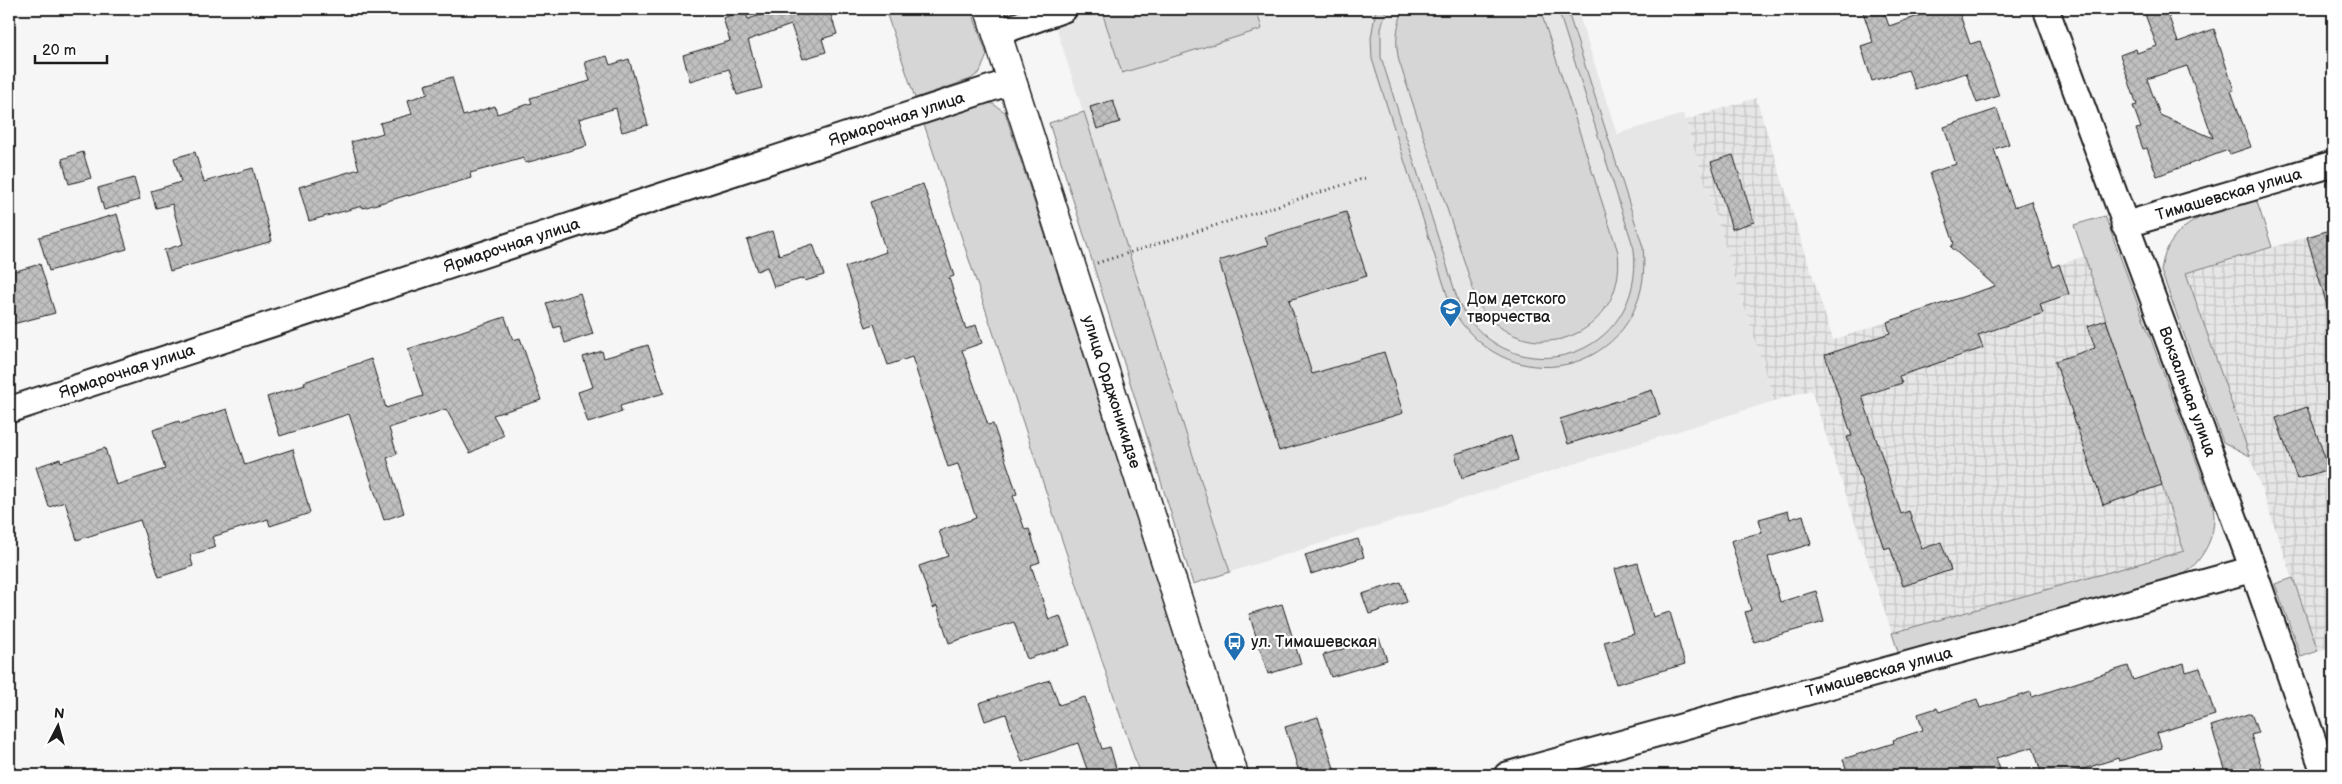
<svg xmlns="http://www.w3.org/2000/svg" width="2342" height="784" viewBox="0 0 2342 784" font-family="'Balsamiq Sans',sans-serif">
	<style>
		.built { fill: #e6e6e6 }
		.industrial { fill: url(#industrial-grid) }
		.green { fill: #d6d6d6; stroke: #797979 }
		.building { fill: url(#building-cross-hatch); stroke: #1c1c1c; fill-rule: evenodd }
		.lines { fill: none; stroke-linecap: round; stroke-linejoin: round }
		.minor-casing { stroke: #1c1c1c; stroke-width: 29 }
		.major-casing { stroke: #1c1c1c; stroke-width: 31 }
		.path { stroke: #1c1c1c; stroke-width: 3; stroke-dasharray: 1 4; stroke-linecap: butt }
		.minor { stroke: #fff; stroke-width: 25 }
		.major { stroke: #fff; stroke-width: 28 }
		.labels { text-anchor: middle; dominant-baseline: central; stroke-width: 4.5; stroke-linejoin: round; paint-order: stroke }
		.street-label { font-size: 16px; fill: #1c1c1c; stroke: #fff }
		.poi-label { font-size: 16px; fill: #1c1c1c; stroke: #fff; text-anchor: start }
	</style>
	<defs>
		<pattern id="industrial-grid" width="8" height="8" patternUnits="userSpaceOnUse" patternTransform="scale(1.25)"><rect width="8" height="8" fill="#e6e6e6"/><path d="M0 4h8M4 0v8" fill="none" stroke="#c5c5c5"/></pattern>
		<pattern id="building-cross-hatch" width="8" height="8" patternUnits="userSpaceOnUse" patternTransform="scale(1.25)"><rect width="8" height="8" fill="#c0c0c0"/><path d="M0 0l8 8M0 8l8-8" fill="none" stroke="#a4a4a4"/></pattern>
	</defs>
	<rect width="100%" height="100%" fill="#f6f6f6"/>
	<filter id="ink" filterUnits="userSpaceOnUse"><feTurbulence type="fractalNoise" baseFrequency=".02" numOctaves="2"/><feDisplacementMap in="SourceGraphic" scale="10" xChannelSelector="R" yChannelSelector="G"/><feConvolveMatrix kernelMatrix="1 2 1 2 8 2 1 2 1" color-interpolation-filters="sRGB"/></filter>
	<g filter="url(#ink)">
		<path class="built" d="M1097,9H1101L1122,72L1262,29L1256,9H1577L1617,134L1683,114L1774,401L1230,572L1055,24Z"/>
		<g class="industrial">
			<path d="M1756,98L1833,340L2085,256L2184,551L1892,633L1811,390L1774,401L1685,120Z"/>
			<path d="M2333,229V646L2318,651L2186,273Z"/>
		</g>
		<g class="green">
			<path d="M885,9H971L987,55L980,72L971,79L915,98Z"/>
			<path d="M1101,9H1256L1262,29L1122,73Z"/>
			<path d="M1376,9H1386L1381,29V57L1459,304C1512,400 1646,358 1634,249L1558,9H1567L1643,247C1657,368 1511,413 1451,307L1372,59L1371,38Z"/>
			<path d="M1404,9H1540L1618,252C1628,337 1525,375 1478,304L1399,61C1395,43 1396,26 1404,9Z"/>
			<path d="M983,102L993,104L1005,112L1220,775H1140L923,121Z"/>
			<path d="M1084,112L1230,572L1193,584L1049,123Z"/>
			<path d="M2256,199L2272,247L2186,273L2250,456L2223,442L2161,271C2167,220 2214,211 2256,199Z"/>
			<path d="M2105,216L2212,503C2220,533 2203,562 2178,579L1899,655L1892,633L2184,551L2074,225Z"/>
			<path d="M2293,578L2318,651L2301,657L2275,584Z"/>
		</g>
		<g class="building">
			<path d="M781,9H829L837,34L822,39L826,52L803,59L791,25L748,40L762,88L737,95L729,69L690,81L683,55L730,41L723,18L745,10L748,19Z"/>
			<path d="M1862,9H1883L1889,26L1939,9H1958L1970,44L1980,41L1999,96L1977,103L1966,73L1916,89L1908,70L1872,81L1861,46L1873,42Z"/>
			<path d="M2143,9H2166L2178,42L2214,29L2234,90L2231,91L2251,147L2230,154L2228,150L2157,176L2147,148L2143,149L2136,129L2141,128L2133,106L2137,105L2120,55L2136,49L2137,53L2157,46ZM2187,66L2213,138L2160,115L2147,79Z"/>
			<path d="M607,56L610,65L629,59L648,125L622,132L616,108L579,119L587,146L525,163L524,158L470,173L471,178L408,196V195L363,208L362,206L309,221L299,187L359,169L351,142L383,133L380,123L412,114L408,100L428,94L425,85L452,77L463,116L495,106L497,114L532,103L530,98L590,81L585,62Z"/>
			<path d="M1113,100L1120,122L1097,129L1090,107Z"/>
			<path d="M1997,109L2009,144L1994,149L2014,207L2031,201L2053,267L2059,264L2069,294L2040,304L2043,313L1978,335L1983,348L1899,376L1902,383L1862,396L1901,514L1909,511L1922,549L1941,542L1951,570L1903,586L1890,547L1884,549L1847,437L1852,436L1825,355L1890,333L1887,322L1995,286L1951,247L1954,243L1930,173L1956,164L1944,127Z"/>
			<path d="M83,152L91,178L69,184L62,159Z"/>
			<path d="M195,152L204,182L253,168L272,241L170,271L164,250L183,244L172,204L156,208L151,191L181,182L174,158Z"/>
			<path d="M1733,155L1754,222L1732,229L1711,162Z"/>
			<path d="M134,178L140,200L104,210L98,188Z"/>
			<path d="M923,184L954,276L949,278L966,329L976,325L982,343L962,350L988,425L993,424L1010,473L1017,494L1013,496L1025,530L1029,529L1040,562L1031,565L1049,620L1060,616L1070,645L1027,659L1014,622L949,643L937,606L933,608L919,566L948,556L939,531L976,518L958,464L948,467L912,357L888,365L874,324L866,327L845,267L886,252L870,202Z"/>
			<path d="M1346,212L1367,276L1289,300L1312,374L1384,352L1403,413L1279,451L1219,261L1268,245L1265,237Z"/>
			<path d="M117,214L127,249L49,271L39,237Z"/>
			<path d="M2333,229V308L2328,309L2307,237Z"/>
			<path d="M772,231L779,255L813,244L824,275L805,281L804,278L774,287L767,267L757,271L747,240Z"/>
			<path d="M40,264L55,313L9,325V273Z"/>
			<path d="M580,293L593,334L565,343L560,326L554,328L546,303Z"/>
			<path d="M505,317L513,340L520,338L541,400L493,415L504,435L470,453L446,409L389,428L397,454L387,458L404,513L384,520L349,414L280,436L267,397L305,385L304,382L371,359L386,408L423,396L408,349Z"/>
			<path d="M2106,320L2162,485L2103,505L2055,361L2095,348L2088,326Z"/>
			<path d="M648,345L664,393L620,406L622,412L588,423L578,392L593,387L583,357L602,351L604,358Z"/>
			<path d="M1652,390L1660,415L1568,444L1560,419Z"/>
			<path d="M2307,407L2329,469L2297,479L2276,418Z"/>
			<path d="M227,409L245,465L293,449L310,513L270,526L268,519L212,537L216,547L190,555L193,566L159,577L140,520L77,540L65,502L49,507L36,467L60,459L61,462L105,448L116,485L165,469L153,430L179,421L180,424Z"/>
			<path d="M1511,436L1518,460L1462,478L1455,454Z"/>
			<path d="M1788,511L1790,519L1803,515L1811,544L1768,557L1780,602L1816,591L1824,622L1754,642L1745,612L1751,610L1731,541L1762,532L1759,519Z"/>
			<path d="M1358,539L1364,557L1311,574L1305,555Z"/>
			<path d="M1638,563L1653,617L1670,612L1685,664L1616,684L1604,642L1634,634L1615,569Z"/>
			<path d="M1401,582L1407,602L1369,614L1362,594Z"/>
			<path d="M1282,604L1301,664L1268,674L1249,614Z"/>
			<path d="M1379,638L1387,660L1331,677L1323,655Z"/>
			<path d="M2184,663L2186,672L2200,668L2215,715L2157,733L2162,748L2119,761L2118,758L2065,775H2042L2033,747L1996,758L2002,775H1848L1843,759L1894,743L1893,740L1923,730L1918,714L1937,708L1939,712L1977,699L1980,708L2031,692L2032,697L2128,666L2133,680Z"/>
			<path d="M1050,680L1059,705L1085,697L1102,749L1110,747L1116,768L1089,775L1078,743L1022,762L1006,714L985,721L979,703Z"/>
			<path d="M2251,713L2258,733L2251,735L2264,775H2227L2211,726Z"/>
			<path d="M1318,717L1336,775H1300L1285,727Z"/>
		</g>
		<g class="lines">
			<defs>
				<g id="minor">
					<path id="s1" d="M2046,9L2253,569L2325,775"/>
					<path d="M997,33L1064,9"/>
					<path id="s2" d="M2124,225L2333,164"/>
					<path id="s3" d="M9,410L1013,81"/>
					<path id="s4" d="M1507,775L2253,569"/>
				</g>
				<g id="major">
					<path id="s5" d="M989,9L1234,775"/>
				</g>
			</defs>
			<use href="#minor" class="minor-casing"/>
			<use href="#major" class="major-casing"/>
			<path class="path" d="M1097,263L1365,178"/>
			<use href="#minor" class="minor"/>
			<use href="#major" class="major"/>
		</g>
	</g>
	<defs>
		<symbol id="school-pin" viewBox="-11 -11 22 30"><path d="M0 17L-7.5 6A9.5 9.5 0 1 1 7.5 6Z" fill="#1f6fb2" stroke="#fff"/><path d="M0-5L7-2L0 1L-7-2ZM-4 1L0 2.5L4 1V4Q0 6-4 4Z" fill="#fff"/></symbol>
		<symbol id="bus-pin" viewBox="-11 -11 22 30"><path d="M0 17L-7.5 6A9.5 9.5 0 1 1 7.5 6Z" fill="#1f6fb2" stroke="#fff"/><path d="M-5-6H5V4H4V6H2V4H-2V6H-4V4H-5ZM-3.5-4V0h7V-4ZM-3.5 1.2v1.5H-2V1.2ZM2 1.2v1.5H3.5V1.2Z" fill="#fff"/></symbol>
	</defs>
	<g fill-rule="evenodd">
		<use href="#school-pin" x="1438" y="296" width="25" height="34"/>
		<use href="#bus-pin" x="1222" y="630" width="25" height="34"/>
	</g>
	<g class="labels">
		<g class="street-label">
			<text stroke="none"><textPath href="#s3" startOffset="934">Ярмарочная улица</textPath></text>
			<text stroke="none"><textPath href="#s2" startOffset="109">Тимашевская улица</textPath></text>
			<text stroke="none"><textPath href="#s3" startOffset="529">Ярмарочная улица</textPath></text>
			<text stroke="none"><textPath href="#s3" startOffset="124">Ярмарочная улица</textPath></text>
			<text stroke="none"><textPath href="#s5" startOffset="402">улица Орджоникидзе</textPath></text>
			<text stroke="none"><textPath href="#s1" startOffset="408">Вокзальная улица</textPath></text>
			<text stroke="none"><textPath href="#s4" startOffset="386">Тимашевская улица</textPath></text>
		</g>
		<g class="poi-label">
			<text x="1467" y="299">Дом детского<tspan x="1467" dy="18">творчества</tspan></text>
			<text x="1251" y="642">ул. Тимашевская</text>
		</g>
	</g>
	<rect width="2342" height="784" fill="none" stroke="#fff" stroke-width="30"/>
	<rect x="15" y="15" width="2312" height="754" fill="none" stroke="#1c1c1c" stroke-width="2" filter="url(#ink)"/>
	<g transform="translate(58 726) rotate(6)" stroke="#ffffff" stroke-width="4" paint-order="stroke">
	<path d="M0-4L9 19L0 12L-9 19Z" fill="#1c1c1c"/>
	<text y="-8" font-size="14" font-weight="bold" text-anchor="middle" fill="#1c1c1c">N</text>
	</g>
	<path d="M35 55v8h72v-8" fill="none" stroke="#1c1c1c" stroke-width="2.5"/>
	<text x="42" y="55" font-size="15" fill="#1c1c1c" stroke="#ffffff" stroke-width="4" paint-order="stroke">20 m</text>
</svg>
